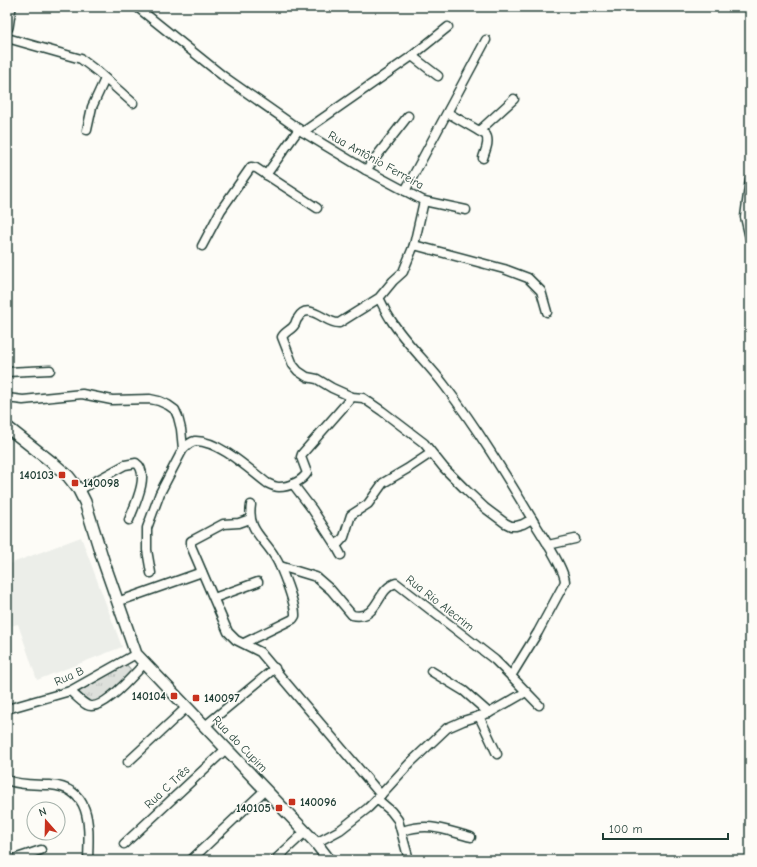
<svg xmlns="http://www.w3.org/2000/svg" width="757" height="867" viewBox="0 0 757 867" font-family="'Comic Neue',sans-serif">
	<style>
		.built { fill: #eceee9 }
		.park { fill: url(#park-tufts); stroke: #7e8e88 }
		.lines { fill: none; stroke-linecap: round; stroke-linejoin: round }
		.minor-casing { stroke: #1f3d34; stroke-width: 11 }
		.secondary-casing { stroke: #1f3d34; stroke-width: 14 }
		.minor { stroke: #fdfcf7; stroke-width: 8 }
		.secondary { stroke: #fdfcf7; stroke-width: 11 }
		.poi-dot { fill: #c8321e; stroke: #fdfcf7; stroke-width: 1.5 }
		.labels { text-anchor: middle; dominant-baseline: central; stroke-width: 3; stroke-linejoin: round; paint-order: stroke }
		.street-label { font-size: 12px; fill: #1f3d34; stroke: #fdfcf7 }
		.poi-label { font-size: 12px; font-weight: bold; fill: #1f3d34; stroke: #fdfcf7; text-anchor: end }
	</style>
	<defs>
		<pattern id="park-tufts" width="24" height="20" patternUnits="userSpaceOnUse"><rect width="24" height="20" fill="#dde0db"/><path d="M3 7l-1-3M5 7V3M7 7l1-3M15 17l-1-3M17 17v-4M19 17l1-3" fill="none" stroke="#bdc1bd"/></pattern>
	</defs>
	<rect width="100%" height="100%" fill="#fdfcf7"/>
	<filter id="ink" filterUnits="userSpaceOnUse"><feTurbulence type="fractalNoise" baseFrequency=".025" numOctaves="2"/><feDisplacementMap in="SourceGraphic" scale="8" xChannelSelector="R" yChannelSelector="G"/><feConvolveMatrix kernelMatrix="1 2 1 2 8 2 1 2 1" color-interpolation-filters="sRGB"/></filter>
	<g filter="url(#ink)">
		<path class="built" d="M81,537L122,647L37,680L18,624L7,627V565Z"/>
		<path class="park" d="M126,664L133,672L104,700L98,703L87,702L77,693Z"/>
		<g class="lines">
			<defs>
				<g id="minor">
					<path d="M137,7L223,76L303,132L366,170L424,201L414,245L403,272L393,281L379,298C383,305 386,313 391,320C406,344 428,363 445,386C477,428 505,474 532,519L523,524L516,526H511L505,523L485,508L466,490L444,468L424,443L382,411L363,398L352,397L332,388L317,379L307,377L298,371L293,365L282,337C285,331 292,330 295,324C296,322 296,320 298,318C308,300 326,324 339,323L379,298"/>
					<path d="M7,38L81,59L98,72L133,103"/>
					<path d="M412,56L438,76"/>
					<path d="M448,113L486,135C490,142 485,151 483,158"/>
					<path d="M87,130L92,107L105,79"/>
					<path d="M479,131L514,99"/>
					<path d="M303,132L412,56L448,27"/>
					<path d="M366,170L408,116"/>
					<path d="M266,175L299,129"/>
					<path d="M750,179L745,217L750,238"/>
					<path d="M405,191L486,40"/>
					<path d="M424,201L466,210"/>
					<path d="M414,245L504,269L528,278L541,291L547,312"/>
					<path d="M202,246L221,210L251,167L256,168L317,208"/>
					<path d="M7,372L50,370"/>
					<path d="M7,398L23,400L82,394L112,400L150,399L159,401L168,405L175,410L178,417L181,429L183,449L160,493L147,528V550L151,573"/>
					<path d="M183,449C186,446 190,442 195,441C218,440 250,470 267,483C271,485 275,487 279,487C289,487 302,481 307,473L301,457L302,454L352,397"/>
					<path d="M293,484L312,509L336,546L341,555"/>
					<path d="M79,490L125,465L136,463C151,473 134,507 129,520"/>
					<path d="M250,519L239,523L223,524L193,540L191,541V546L228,632L236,640L260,652L381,795"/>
					<path d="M548,545L575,539"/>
					<path d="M336,546L344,537L351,515L368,504L383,483L407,469L431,453"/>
					<path d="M280,566L316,577L331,590L352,615C379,621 376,589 396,583L495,660L511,676L539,705"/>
					<path d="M214,598L258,582"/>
					<path d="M117,602L202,572"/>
					<path d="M244,643L293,619L295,616C296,605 281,566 275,557C263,537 247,530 251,505"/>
					<path d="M431,671L464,691L489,713"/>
					<path d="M511,676L538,632L565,582C565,569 540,532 532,519"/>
					<path d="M70,691C75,695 81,702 87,705C102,713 134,674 144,664"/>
					<path d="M7,709L70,691L136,654"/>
					<path d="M479,716L497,754"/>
					<path d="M205,726L275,668"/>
					<path d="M128,762L187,707"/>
					<path d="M7,780C21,786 36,784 50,785C93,788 89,828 88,860"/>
					<path d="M377,799L391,811L398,820L409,860"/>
					<path d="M402,831C430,822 444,830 471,837"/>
					<path d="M316,843L340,830L368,808L377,799L410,763L447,728L463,721L489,713L526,692"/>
					<path d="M124,844L227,748"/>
					<path d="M11,860L41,850"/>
					<path d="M191,860L265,790"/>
					<path d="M275,860L305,832"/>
				</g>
				<g id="secondary">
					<path d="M7,27L10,7"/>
					<path d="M7,427L54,464L68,476L79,490L85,502L103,560L136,654L316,843L329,860"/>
				</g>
			</defs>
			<use href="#minor" class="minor-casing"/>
			<use href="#secondary" class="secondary-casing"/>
			<use href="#minor" class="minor"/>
			<use href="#secondary" class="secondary"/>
		</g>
	</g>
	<g class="poi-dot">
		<rect x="58" y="471" width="8" height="8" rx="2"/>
		<rect x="71" y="479" width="8" height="8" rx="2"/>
		<rect x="170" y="692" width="8" height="8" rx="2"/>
		<rect x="192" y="694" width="8" height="8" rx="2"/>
		<rect x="288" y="798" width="8" height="8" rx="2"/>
		<rect x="275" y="804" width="8" height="8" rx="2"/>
	</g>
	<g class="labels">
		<g class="street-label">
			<text transform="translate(376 160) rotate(29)">Rua Antônio Ferreira</text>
			<text transform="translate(440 603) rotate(38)">Rua Rio Alecrim</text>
			<text transform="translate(69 676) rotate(-24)">Rua B</text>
			<text transform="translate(240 744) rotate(46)">Rua do Cupim</text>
			<text transform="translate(167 787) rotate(-43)">Rua C Três</text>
		</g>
		<g class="poi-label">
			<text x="54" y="475">140103</text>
			<text x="83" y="483" text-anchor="start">140098</text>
			<text x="166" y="696">140104</text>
			<text x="204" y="698" text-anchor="start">140097</text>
			<text x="300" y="802" text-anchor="start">140096</text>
			<text x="271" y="808">140105</text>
		</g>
	</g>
	<rect width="757" height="867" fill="none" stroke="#fdfcf7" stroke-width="24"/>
	<rect x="12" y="12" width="733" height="843" fill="none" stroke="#1f3d34" stroke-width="1.5" filter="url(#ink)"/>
	<g transform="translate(46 821) rotate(340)"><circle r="19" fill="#fdfcf7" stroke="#a4b0a9"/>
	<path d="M0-3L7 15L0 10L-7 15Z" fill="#c8321e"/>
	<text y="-6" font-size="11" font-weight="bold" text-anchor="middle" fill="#1f3d34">N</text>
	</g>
	<path d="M603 833v6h125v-6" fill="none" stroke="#1f3d34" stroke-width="2"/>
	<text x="609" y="833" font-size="12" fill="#1f3d34" stroke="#fdfcf7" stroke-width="3" paint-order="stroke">100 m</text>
</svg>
